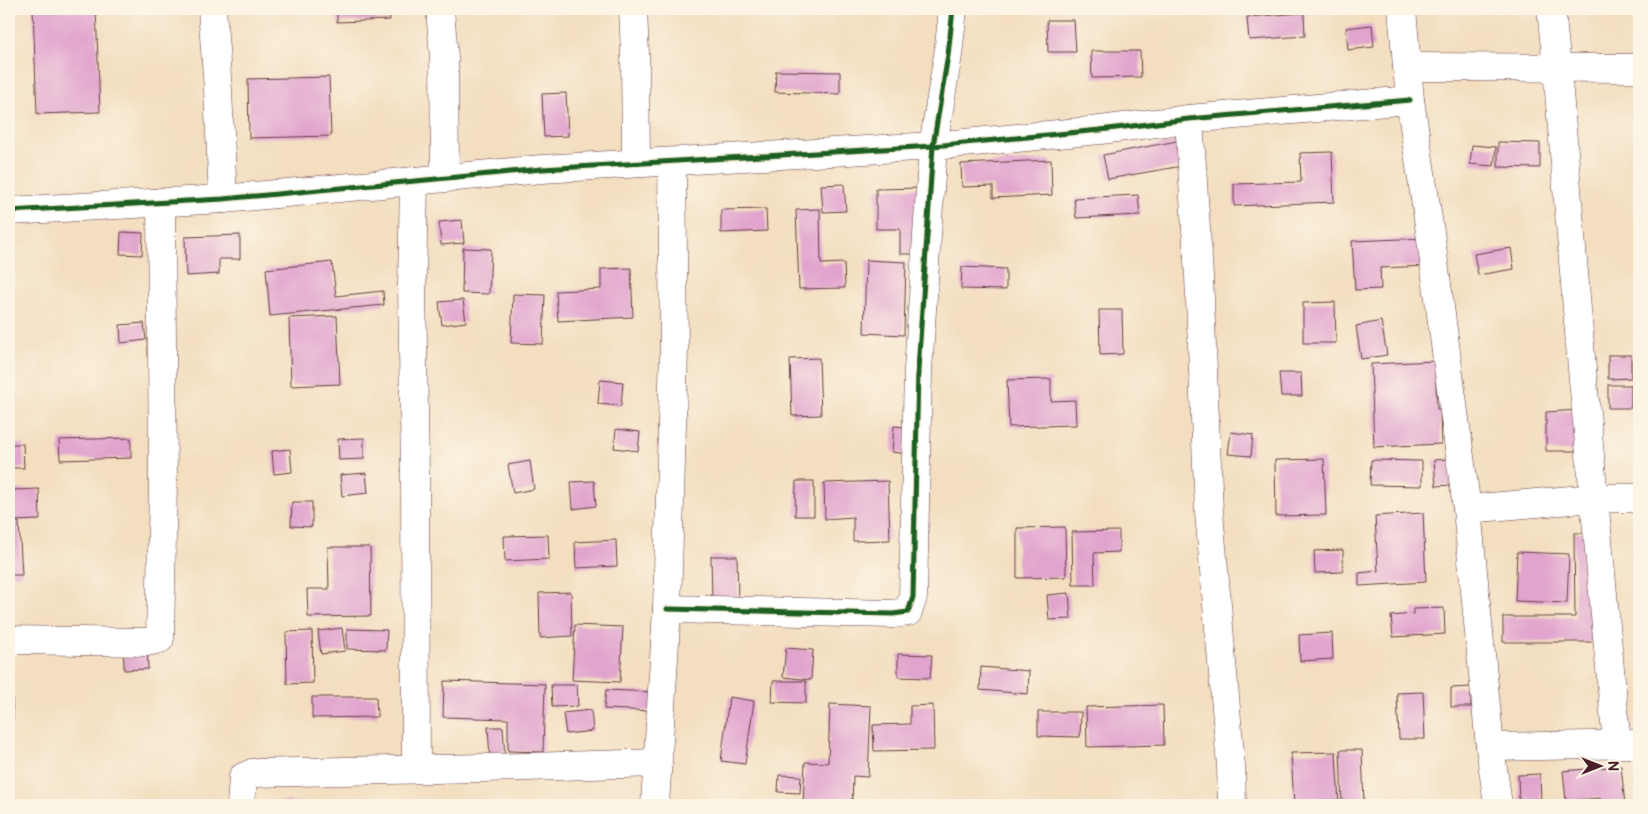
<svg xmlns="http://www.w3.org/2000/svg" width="1648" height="814" viewBox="0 0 1648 814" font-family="'Balsamiq Sans',sans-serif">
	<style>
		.building { fill: #e1a4ce }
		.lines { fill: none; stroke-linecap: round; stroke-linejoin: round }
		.street-casing { stroke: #633c41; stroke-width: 29 }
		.street { stroke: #fff; stroke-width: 28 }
		.cycleway-casing { stroke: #fcf5e5; stroke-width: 8 }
		.cycleway { stroke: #1b5e20; stroke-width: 5 }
	</style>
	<rect width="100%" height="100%" fill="#fcf5e5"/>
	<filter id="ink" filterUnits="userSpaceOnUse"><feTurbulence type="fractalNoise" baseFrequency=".02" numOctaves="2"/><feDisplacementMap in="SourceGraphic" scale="10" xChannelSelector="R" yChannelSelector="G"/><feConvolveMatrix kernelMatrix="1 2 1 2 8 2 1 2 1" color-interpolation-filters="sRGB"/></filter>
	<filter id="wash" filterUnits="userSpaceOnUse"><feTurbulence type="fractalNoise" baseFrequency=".0096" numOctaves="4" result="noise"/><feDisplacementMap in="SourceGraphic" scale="20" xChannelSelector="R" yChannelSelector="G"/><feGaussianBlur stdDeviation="1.12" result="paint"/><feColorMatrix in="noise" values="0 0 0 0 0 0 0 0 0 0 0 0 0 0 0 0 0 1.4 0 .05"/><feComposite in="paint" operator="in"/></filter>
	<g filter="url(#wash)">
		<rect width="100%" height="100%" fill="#f3dec0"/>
		<g id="blocks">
			<g class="building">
				<path d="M33,9H96L100,112L37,114Z"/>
				<path d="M337,9H389L390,20L337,22Z"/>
				<path d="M1304,13L1305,36L1249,40L1247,17Z"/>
				<path d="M1047,20H1074L1076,52H1048Z"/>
				<path d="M1372,25L1374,47L1348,50L1346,28Z"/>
				<path d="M1091,51H1140L1141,77L1092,78Z"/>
				<path d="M776,71L840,72V94L775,92Z"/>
				<path d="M329,77L331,136L249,138L248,79Z"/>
				<path d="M566,93L568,136L544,137L542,94Z"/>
				<path d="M1177,141L1182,166L1108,179L1103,155Z"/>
				<path d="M1498,142L1540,143V168L1498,167Z"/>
				<path d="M1472,145L1496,147L1494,166L1470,164Z"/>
				<path d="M1332,152L1334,202L1234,206V184L1301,182L1300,153Z"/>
				<path d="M1051,160L1052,195L993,198V186L962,187L961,164Z"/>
				<path d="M844,184L846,211L823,212L821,185Z"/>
				<path d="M923,188L924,254H900V229H876V189Z"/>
				<path d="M1138,195L1140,215L1076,218L1074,198Z"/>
				<path d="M766,209L767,231L721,233V210Z"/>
				<path d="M820,209L821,264L844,263L845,288L799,289L796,210Z"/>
				<path d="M462,220L464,243L441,245L439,222Z"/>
				<path d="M121,232L143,233L142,255L120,254Z"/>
				<path d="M240,235V259H219V274L186,276L185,237Z"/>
				<path d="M1426,238L1427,266L1380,268L1381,289L1355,290L1352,241Z"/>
				<path d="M463,248L491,249L489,294L462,293Z"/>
				<path d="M1511,248L1514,269L1478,275L1474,254Z"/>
				<path d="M866,260L906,262L904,335L864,333Z"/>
				<path d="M332,262L336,296L383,291L384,305L270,316L266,269Z"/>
				<path d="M962,267L1006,269V290L961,289Z"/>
				<path d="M631,268L633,317L558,321L556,291L601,289V269Z"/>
				<path d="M513,294L545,295L543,344L511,343Z"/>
				<path d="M463,300L466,322L442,325L439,302Z"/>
				<path d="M1335,302L1336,343H1303V303Z"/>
				<path d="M1099,310H1122L1123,354L1100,355Z"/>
				<path d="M337,316L340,384L291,386L289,318Z"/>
				<path d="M1381,321L1387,355L1361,359L1356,326Z"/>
				<path d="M144,323L146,340L121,343L120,325Z"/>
				<path d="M1608,355H1631V378L1608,379Z"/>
				<path d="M819,358L821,415L792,416L790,359Z"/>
				<path d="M1435,361L1437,409H1440L1441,444L1374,447L1371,364Z"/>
				<path d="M1279,373H1301L1302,396H1281Z"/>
				<path d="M1051,379V401L1075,400L1076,425L1009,427L1007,380Z"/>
				<path d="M600,380L623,382L621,406L598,404Z"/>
				<rect x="1608" y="385" width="23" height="23"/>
				<path d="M1579,410V451H1546V412Z"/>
				<path d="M894,426L917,428L914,455L892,452Z"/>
				<path d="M616,429L640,432L638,451L614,448Z"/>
				<path d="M1231,432L1253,435L1251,456L1228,454Z"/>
				<path d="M131,438V458L60,460L59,440Z"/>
				<path d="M364,438V459L339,460L338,439Z"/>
				<path d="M9,444H23L24,468H9Z"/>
				<path d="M290,449L292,472L274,474L272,451Z"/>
				<path d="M1324,459L1326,515L1276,516L1275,460Z"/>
				<path d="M1450,459L1452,485L1436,486L1434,460Z"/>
				<path d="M1371,460L1422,461V486L1370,485Z"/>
				<path d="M530,461L534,489L513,493L508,465Z"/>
				<path d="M366,473L368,493L342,496L340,475Z"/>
				<path d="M594,481L596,506L573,509L571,482Z"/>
				<path d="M796,481H814V516H795Z"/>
				<path d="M888,481L890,540L853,541V517L825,519L824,483Z"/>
				<path d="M39,489L40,520L14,521L13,490Z"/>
				<path d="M292,502H312V527L291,526Z"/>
				<path d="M1423,513L1426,582L1359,586V573L1378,571L1375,516Z"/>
				<path d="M9,522H19L22,575H9Z"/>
				<path d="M1065,527L1066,577L1017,578V528Z"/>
				<path d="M1119,531V552L1094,553L1095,585H1073L1072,532Z"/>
				<path d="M1574,533H1599L1601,642H1503V617H1575Z"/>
				<path d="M548,535L549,559L505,561L504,536Z"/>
				<path d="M616,540L617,566L576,568L575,542Z"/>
				<path d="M328,547H370L371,616L308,617L307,589H329Z"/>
				<path d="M1343,550V572L1315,573L1314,551Z"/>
				<path d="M1517,552L1569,554L1567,603L1515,601Z"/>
				<path d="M711,556H737L738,602H712Z"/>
				<path d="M571,592L572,636L540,638L539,593Z"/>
				<path d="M1069,593L1071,619L1049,620L1047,595Z"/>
				<path d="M1444,608L1445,634L1393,637L1391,616L1413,614V609Z"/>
				<path d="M575,625L623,627L620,682L572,680Z"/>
				<path d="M342,628L345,651L321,654L318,631Z"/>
				<path d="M347,629L387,630L386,650L347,649Z"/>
				<path d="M312,631L313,683L287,684L286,632Z"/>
				<path d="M1332,633L1333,659L1300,661L1299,635Z"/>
				<path d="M147,635L148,669L124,670L123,636Z"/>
				<path d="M786,648L813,650L811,680L783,677Z"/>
				<path d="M898,654L932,655L930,678L898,677Z"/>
				<path d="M981,667L1029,671L1028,694L980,690Z"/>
				<path d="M444,681L545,684L543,752L508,751V719L443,717Z"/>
				<path d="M773,681H806V703L772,702Z"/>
				<path d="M551,685H577L578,706L552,707Z"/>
				<path d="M1471,687V707H1451V688Z"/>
				<path d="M606,690L654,692V711L604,709Z"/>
				<path d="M1423,692L1425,739H1399L1397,693Z"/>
				<path d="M9,696H12L13,721H9Z"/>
				<path d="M312,697H376L377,717L312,718Z"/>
				<path d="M729,697L754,701L745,764L721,761Z"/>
				<path d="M830,704L871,706L868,777L853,776L852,805L803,804L805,762L828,763Z"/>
				<path d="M933,705L934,750L874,751L873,725L910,724V706Z"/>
				<path d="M1163,705L1164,745L1087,747L1086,707Z"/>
				<path d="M591,710L593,731L566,734L563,713Z"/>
				<path d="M1038,712H1081L1080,737L1038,736Z"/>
				<path d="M488,727H503L505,759H490Z"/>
				<path d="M1340,750H1362L1364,805H1342Z"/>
				<path d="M1336,752L1339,805H1294L1291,753Z"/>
				<path d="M1621,766L1625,805H1601L1600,798L1566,801L1563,771Z"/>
				<path d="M1540,774L1541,805H1519L1518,775Z"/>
				<path d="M779,775L801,776L800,793L778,792Z"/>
				<path d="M280,801L305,803V805H280Z"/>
			</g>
		</g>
	</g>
	<g filter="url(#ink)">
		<use href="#blocks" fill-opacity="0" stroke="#633c41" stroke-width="1"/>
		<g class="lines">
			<defs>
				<g id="street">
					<path d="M212,9L218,90L223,199"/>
					<path d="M440,9L444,58L445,177"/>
					<path d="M633,9L635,54L636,163"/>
					<path d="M1402,9L1410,100L1430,232L1467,509L1490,747L1498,805"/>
					<path d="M1551,9L1557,68L1582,369L1617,744"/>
					<path d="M1407,67L1639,68"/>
					<path d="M1189,119L1199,276L1209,512L1231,766L1232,805"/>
					<path d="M414,181L412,286L415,474L416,769"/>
					<path d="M9,211L223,199L542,169L933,146L1100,130L1189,119L1410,100"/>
					<path d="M1467,509L1594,498H1639"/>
					<path d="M667,609L893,614L908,612L913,597L918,370L933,146L948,55L953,9"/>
					<path d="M9,640L148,642L160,639L163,483L161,202"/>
					<path d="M1490,747L1639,744"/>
					<path d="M241,805L243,777L252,773L527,767L658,763"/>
					<path d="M655,805L667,609L674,349L672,162"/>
				</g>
			</defs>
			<use href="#street" class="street-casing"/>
			<use href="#street" class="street"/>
			<defs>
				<g id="cycleway">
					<path d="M9,211L223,199L542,169L933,146L1100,130L1189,119L1410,100"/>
					<path d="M667,609L893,614L908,612L913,597L918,370L933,146L948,55L953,9"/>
				</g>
			</defs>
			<use href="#cycleway" class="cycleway-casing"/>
			<use href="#cycleway" class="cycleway"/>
		</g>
	</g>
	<rect width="1648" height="814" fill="none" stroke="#fcf5e5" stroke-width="30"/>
	<g transform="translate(1600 766) rotate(90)" stroke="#fcf5e5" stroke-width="4" paint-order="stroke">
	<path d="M0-4L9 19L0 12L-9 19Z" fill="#4a1f2b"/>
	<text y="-8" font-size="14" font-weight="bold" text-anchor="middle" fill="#4a1f2b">N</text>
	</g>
</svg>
